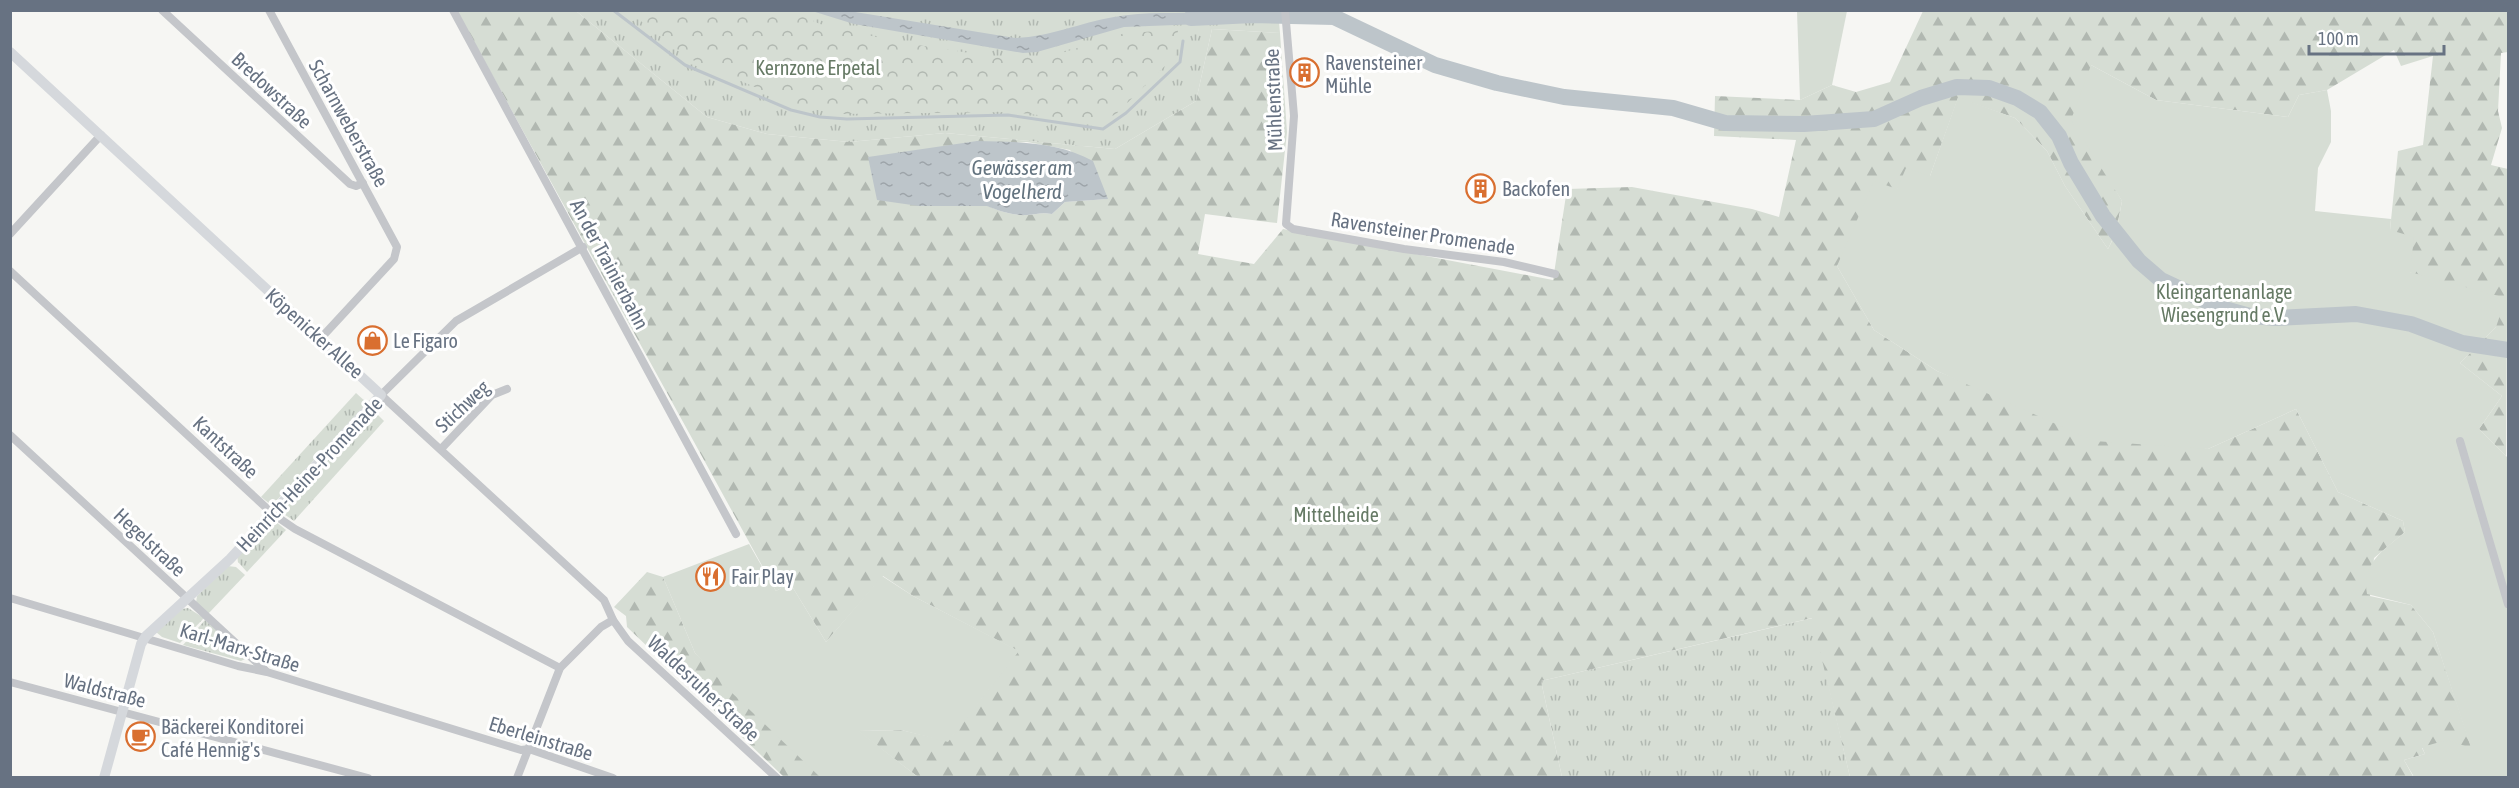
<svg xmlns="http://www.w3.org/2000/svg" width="2519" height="788" viewBox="0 0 2519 788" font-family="'Asap Condensed',sans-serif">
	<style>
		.grass { fill: url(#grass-tufts) }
		.forest { fill: url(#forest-firs); fill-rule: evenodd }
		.park { fill: url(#park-crowns) }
		.garden { fill: #d6ddd4 }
		.water { fill: url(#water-ripples) }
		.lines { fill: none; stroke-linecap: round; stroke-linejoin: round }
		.stream { stroke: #bdc5ca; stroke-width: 3 }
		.river { stroke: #bdc5ca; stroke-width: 16 }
		.street { stroke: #c4c6ca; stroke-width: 8 }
		.secondary { stroke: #d5d8dc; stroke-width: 10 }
		.labels { text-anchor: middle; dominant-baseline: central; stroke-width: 6; stroke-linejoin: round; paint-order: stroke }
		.poi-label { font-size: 20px; fill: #677282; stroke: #fff; text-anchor: start }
		.park-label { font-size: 20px; fill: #667a65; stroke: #fff }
		.street-label { font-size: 20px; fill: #677282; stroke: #fff }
		.water-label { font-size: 21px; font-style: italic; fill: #63737f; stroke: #fff }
	</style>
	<defs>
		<pattern id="grass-tufts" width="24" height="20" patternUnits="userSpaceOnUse" patternTransform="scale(1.5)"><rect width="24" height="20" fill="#d6ddd4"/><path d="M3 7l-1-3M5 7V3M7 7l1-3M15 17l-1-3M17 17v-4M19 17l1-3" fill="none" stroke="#b1b8b1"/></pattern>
		<pattern id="forest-firs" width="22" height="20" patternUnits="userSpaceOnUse" patternTransform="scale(1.5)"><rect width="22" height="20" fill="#d6ddd4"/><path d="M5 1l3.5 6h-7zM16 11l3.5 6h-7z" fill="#b1b8b1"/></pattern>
		<pattern id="park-crowns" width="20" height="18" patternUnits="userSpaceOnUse" patternTransform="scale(1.5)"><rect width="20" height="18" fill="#d6ddd4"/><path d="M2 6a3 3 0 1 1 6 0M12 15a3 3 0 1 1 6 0" fill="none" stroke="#b1b8b1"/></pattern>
		<pattern id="water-ripples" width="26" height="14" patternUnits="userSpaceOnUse" patternTransform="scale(1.5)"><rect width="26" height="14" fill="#bdc5ca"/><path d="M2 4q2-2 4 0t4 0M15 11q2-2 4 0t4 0" fill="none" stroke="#9da4a9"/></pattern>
	</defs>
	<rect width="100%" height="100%" fill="#f6f6f3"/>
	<g class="grass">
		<path d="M1278,10L1280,33L1212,29L1196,101L1115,149L945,133L849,142L767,134L707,117L576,11Z"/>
		<path d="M356,393L367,403L276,501L270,504L261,497Z"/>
		<path d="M373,410L384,421L294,521L281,512Z"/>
		<path d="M275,521L286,530L247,572L238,562L237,555L270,522Z"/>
		<path d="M228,566L236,567L245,575L208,614L196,603L197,596Z"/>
		<path d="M188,608L204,618L180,643L162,637L156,632L182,609Z"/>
		<path d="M1813,618L1850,777H1562L1541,681Z"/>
		<path d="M205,620L246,656L245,659L241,661L183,645Z"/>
	</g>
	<g class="forest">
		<path d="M457,11H576L707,117L767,134L849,142L945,133L1115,149L1196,101L1212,29L1280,33L1287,132L1277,223L1205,214L1198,254L1254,264L1283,229L1553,280L1567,189L1632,187L1752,209L1779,217L1796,140L1714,136L1715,96L1800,100L1832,85L1856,92L1890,82L1923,11H2508V52L2501,53L2498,111L2502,128L2491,165L2508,169L2506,456L2479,429L2502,396L2460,363L2496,327L2410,272L2390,230L2398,151L2423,145L2433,56L2401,66L2394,50L2327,90L2299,95L2288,117L2156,100L2091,65L2099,161L2122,201L2116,232L2108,249L2065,186L2047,151L2015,118L1958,98L1930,176L1897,189L1837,266L1874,330L1937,371L1969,384L2208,449L2296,409L2338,492L2403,521L2405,532L2374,558L2370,596L2411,605L2433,632L2472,749L2422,748L2425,754L2404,760L2414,778L1850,777L1812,618L1541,681L1562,777H918L858,731L901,730L948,741L1018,651L913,596L883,576L826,642L790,583L776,591ZM1027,142L1070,150L1107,199L1065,202L1052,214C1042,212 1037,214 1027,215C1015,216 999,211 988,206L1013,143Z"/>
		<path d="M647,572L663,577L695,653L822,777H784L627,627L626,616L614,607Z"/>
	</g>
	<path class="park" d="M628,11H790L820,24L898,42L1002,58L1052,56L1125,33L1178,30L1175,56L1116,114L1100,122L1011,112L839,114L801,107L688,58Z"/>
	<g class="garden">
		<path d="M1797,11H1847L1832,85L1800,100Z"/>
		<path d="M2091,65L2156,100L2288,117L2299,95L2327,90L2331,111V142L2318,168L2315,211L2391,219L2390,230L2414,237L2410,272L2506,298L2496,327L2460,363L2502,396L2479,429L2508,458V777H2414L2404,760L2425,754L2422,747L2447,740L2471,748L2433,632L2411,605L2367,594C2361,563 2384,550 2405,532L2403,521L2338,492L2296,409L2208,449L2094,441L1937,371L1874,330L1837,266L1874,181L1897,189L1906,168L1930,176L1958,97L2015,118L2047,151L2065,186L2108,249L2116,233L2122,201L2071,120Z"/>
		<path d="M749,544L776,591L790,583L826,642L882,576L913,596L1019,651L948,742L901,730L859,731L918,777H820L730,691L695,653L663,577Z"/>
	</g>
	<g class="water">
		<path d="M812,11H849L1015,38C1050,37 1079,23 1114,17C1145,11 1179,14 1211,12V20L1201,24L1124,27L1037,52L1023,53L854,24Z"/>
		<path d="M977,141C1017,142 1057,141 1093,161L1108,199L1065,202L1052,214C1042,212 1037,214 1027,215C1015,216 999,211 987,206H919L877,200L868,157Z"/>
	</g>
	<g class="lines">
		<path class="stream" d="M613,10L685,65L791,110L820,117L847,119L1008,115L1103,129L1126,113L1180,62L1183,41"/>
		<path class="river" d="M1191,18L1253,15L1334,17L1435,65L1497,83L1564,97L1673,108L1725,123L1804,124L1874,119L1921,98L1957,87L1989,88L2017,98L2040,112L2059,136L2071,163L2103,216L2139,261L2161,280L2221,308L2250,316L2276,318L2356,314L2411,324L2462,343L2508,350"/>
		<g class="street">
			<path d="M162,10L350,184L356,186L363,183"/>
			<path d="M269,10L397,247L394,259L321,338"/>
			<path d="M453,10L736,534"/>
			<path d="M1285,10L1294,116L1286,224L1293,229L1404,249L1504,262L1555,274"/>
			<path d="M10,234L101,135"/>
			<path d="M583,247L456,321L381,395L604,600L613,620L628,641L777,778"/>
			<path d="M10,271L273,514L295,529L560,668"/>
			<path d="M10,435L265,670"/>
			<path d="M2460,441L2508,604"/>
			<path d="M441,449L492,395L507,389"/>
			<path d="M10,598L238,666L267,672L521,750L529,749L613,778"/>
			<path d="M10,682L368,778"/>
			<path d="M517,778L560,668L601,627L613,620"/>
		</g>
		<path class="secondary" d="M10,52L381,395L230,559L146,636L141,644L104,778"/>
	</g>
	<defs>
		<symbol id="building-ring" viewBox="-11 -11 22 22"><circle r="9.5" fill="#fff" stroke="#d96f30" stroke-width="1.5"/><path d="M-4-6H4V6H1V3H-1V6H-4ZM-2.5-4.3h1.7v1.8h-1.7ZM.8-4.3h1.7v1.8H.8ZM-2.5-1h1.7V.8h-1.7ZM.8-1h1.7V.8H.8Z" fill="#d96f30"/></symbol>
		<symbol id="shop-ring" viewBox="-11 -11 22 22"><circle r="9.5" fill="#fff" stroke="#d96f30" stroke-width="1.5"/><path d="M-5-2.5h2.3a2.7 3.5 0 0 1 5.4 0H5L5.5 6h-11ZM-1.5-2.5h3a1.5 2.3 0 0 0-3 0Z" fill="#d96f30"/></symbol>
		<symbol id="restaurant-ring" viewBox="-11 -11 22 22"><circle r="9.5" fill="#fff" stroke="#d96f30" stroke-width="1.5"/><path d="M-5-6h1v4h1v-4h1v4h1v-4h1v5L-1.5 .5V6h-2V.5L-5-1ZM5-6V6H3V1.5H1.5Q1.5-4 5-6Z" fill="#d96f30"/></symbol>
		<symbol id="cafe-ring" viewBox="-11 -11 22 22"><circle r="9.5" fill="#fff" stroke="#d96f30" stroke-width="1.5"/><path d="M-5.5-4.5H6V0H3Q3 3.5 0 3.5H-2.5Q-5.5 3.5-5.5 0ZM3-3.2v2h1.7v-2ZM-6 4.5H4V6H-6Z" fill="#d96f30"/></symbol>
	</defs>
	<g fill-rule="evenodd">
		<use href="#building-ring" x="1288" y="56" width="33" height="33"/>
		<use href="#building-ring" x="1464" y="172" width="33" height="33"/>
		<use href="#shop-ring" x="356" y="324" width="33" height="33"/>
		<use href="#restaurant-ring" x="694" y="560" width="33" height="33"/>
		<use href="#cafe-ring" x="124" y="720" width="33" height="33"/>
	</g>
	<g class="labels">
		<g class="poi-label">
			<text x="1325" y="62">Ravensteiner<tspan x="1325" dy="23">Mühle</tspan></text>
			<text x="1502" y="188">Backofen</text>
			<text x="393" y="340">Le Figaro</text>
			<text x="731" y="576">Fair Play</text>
			<text x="161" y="726">Bäckerei Konditorei<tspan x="161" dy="23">Café Hennig's</tspan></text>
		</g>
		<g class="park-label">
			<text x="818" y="67">Kernzone Erpetal</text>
			<text x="2224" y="291">Kleingartenanlage<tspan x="2224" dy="23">Wiesengrund e.V.</tspan></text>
			<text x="1336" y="514">Mittelheide</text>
		</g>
		<g class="street-label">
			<text transform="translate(272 90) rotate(43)">Bredowstraße</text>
			<text transform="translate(1273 100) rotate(-92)">Mühlenstraße</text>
			<text transform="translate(349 123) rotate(61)">Scharnweberstraße</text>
			<text transform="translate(1423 233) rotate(9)">Ravensteiner Promenade</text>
			<text transform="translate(610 264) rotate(62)">An der Trainierbahn</text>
			<text transform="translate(315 333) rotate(42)">Köpenicker Allee</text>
			<text transform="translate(462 406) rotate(-43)">Stichweg</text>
			<text transform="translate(226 447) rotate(43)">Kantstraße</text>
			<text transform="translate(309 474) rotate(-47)">Heinrich-Heine-Promenade</text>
			<text transform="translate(150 542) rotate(43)">Hegelstraße</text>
			<text transform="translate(240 647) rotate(17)">Karl-Marx-Straße</text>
			<text transform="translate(704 688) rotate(43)">Waldesruher Straße</text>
			<text transform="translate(105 690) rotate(15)">Waldstraße</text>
			<text transform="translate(541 738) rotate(17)">Eberleinstraße</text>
		</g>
		<g class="water-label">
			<text x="1022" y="167">Gewässer am<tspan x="1022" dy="24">Vogelherd</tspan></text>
		</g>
	</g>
	<rect width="2519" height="788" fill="none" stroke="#677282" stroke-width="24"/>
	<path d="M2309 45v9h135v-9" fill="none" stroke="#677282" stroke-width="3"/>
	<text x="2318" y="45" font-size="18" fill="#677282" stroke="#ffffff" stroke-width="4.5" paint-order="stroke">100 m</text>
</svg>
